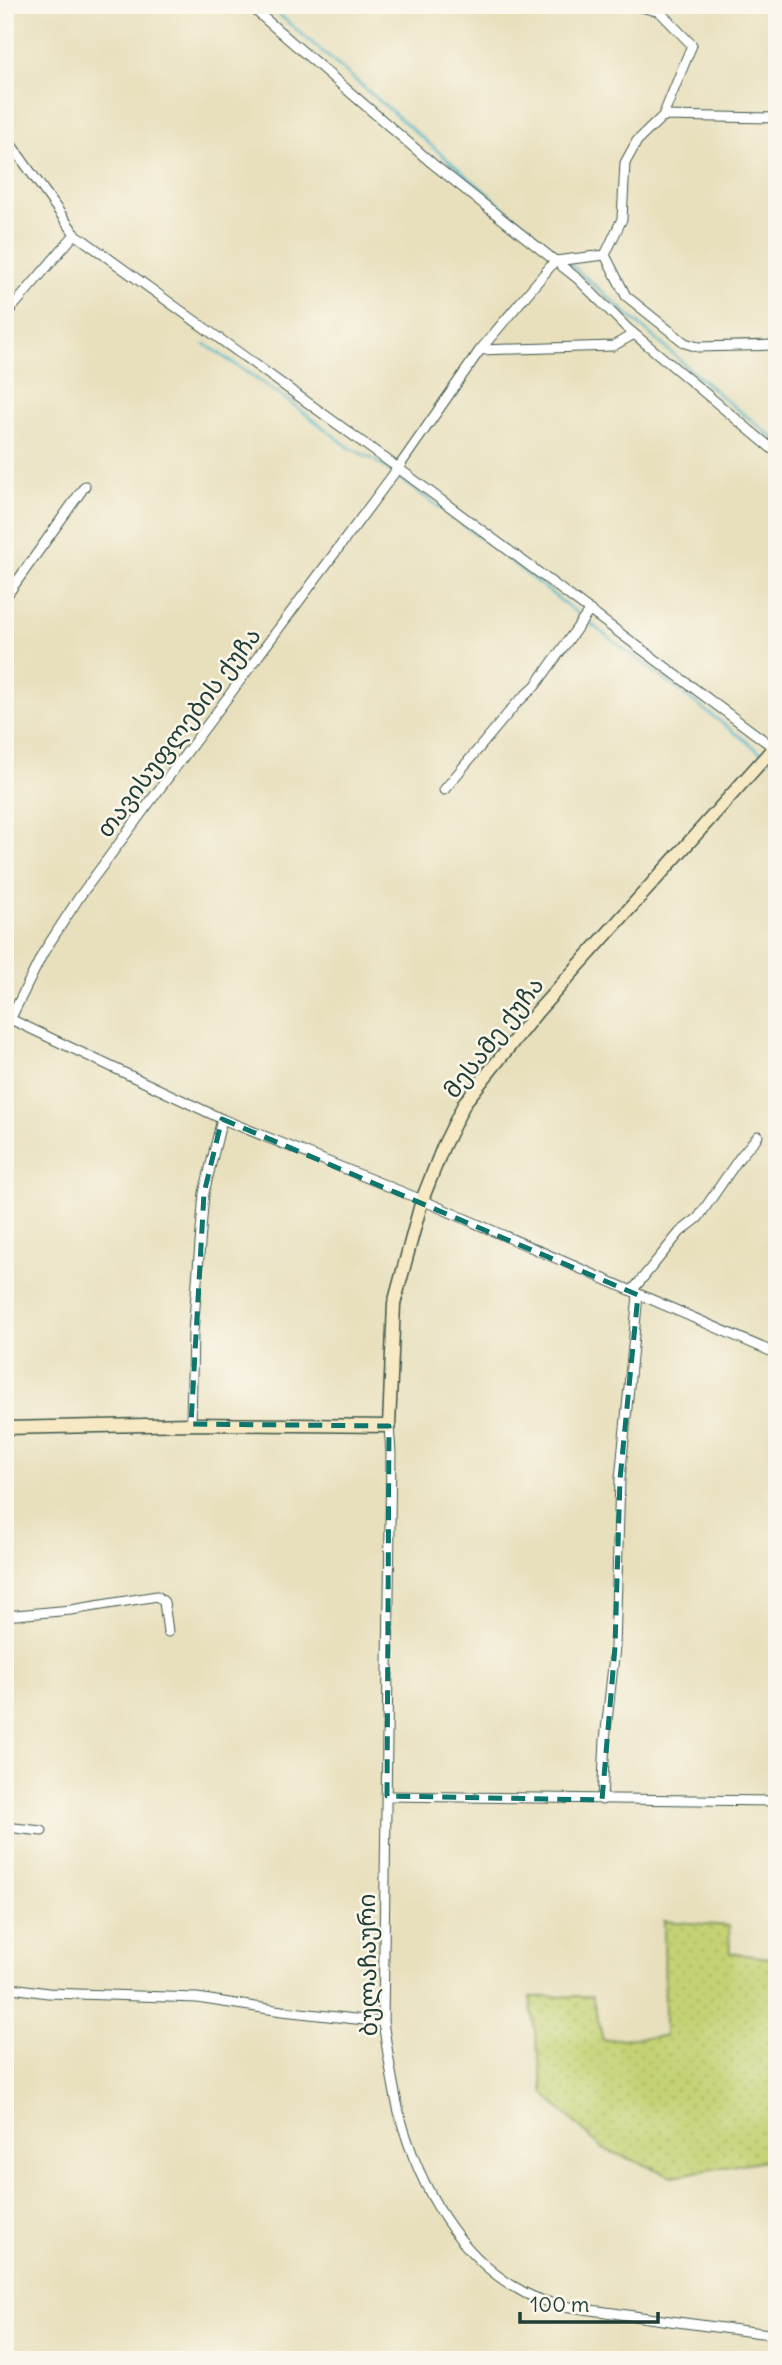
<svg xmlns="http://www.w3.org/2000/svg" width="782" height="2365" viewBox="0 0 782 2365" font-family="Delius,'Noto Sans Georgian',sans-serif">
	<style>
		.grass { fill: url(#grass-dots); stroke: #728854; stroke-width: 2 }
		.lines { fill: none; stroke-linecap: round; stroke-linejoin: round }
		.stream { stroke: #4ab3c8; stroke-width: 2.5 }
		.street-casing { stroke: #3d5549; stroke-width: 11 }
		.secondary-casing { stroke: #3d5549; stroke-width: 15 }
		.street { stroke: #fff; stroke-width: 9 }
		.secondary { stroke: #f6e9c3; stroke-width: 12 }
		.marked { fill: none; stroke: #0f766e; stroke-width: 5; stroke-dasharray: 14 9; stroke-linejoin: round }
		.labels { text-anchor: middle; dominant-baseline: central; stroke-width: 5; stroke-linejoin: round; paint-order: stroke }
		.street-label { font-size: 24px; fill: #1f3d34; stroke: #fbf7ec }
	</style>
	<defs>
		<pattern id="grass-dots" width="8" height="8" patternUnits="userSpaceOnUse" patternTransform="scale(1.75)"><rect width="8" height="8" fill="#c4d274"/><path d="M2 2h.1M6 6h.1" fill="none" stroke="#a8b565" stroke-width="1.8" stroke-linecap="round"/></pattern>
	</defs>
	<rect width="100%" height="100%" fill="#fbf7ec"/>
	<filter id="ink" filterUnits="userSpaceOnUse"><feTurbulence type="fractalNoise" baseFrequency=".0143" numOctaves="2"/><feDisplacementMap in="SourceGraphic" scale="14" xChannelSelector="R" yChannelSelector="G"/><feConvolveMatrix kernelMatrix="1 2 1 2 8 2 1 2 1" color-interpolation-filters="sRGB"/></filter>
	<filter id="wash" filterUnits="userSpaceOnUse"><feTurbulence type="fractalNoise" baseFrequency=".00686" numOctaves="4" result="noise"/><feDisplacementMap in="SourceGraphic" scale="28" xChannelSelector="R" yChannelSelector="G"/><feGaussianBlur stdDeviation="1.57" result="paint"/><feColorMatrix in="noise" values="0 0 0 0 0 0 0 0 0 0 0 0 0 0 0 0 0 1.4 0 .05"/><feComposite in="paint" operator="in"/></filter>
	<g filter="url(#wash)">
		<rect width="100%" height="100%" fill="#e8e0bd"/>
		<path class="grass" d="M664,1921L729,1926L730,1953L777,1959V2158L673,2176L603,2149L544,2094L530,1997L592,1996L603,2040L665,2036Z"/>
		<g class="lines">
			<g class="stream">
				<path d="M268,5L561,257"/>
				<path d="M569,263L723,398L777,440"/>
				<path d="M205,344L286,399L350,448L376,461L462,524L582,617"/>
				<path d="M587,621L763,754"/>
				<path d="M769,758L777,763"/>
			</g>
		</g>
	</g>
	<g filter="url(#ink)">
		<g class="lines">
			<defs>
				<g id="street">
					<path d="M249,5L433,164L578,279L627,328L777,453"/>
					<path d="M633,5L660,12L692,45L663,116"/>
					<path d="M5,136L75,234L398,468L777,750"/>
					<path d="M605,255L626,296L685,343L698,347L777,345"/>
					<path d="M5,316L75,234"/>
					<path d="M480,350L613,346L634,334"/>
					<path d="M5,598L85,486"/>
					<path d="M444,790L515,705L536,685L590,610"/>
					<path d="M6,1017L222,1119L422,1200L777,1354"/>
					<path d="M5,1030L43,953L80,896L398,468L480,350L555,261L605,255L622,219L625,163L637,141L663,116L777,118"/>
					<path d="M632,1291L680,1232L698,1218L740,1157L758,1136"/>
					<path d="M191,1424L193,1332L204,1193L222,1119"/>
					<path d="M389,1426L391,1453L383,2022C388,2053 392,2085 400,2116C419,2186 459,2259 525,2293C551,2307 585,2309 613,2313C668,2321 722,2328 777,2335"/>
					<path d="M5,1616L71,1610L157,1596L164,1602L168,1632"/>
					<path d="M387,1796L777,1801"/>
					<path d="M602,1800L605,1740L615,1647L620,1479L638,1295"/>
					<path d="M5,1827L42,1831"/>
					<path d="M5,1987L48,1993L197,1998L282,2011L383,2022"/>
				</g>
				<path id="secondary" d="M5,1428L191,1424L389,1426L394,1304L422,1200L443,1147L465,1102L537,1012L777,744"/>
			</defs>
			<use href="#street" class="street-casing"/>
			<use href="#secondary" class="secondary-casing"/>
			<use href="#street" class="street"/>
			<use href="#secondary" class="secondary"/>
		</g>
	</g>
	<path class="marked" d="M222,1119L638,1295L620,1479L615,1647L602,1800L387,1796L389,1426L191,1424L204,1193Z"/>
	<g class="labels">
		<g class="street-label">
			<text transform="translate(178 732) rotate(-53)">თავისუფლების ქუჩა</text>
			<text transform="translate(493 1037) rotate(-52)">მესამე ქუჩა</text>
			<text transform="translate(367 1965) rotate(-91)">ბულაჩაური</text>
		</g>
	</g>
	<rect width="782" height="2365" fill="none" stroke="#fbf7ec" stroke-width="28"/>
	<path d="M520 2312v10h138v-10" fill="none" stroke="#1f3d34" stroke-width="3.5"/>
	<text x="530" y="2312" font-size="21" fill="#1f3d34" stroke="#fbf7ec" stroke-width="5" paint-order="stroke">100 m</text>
</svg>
